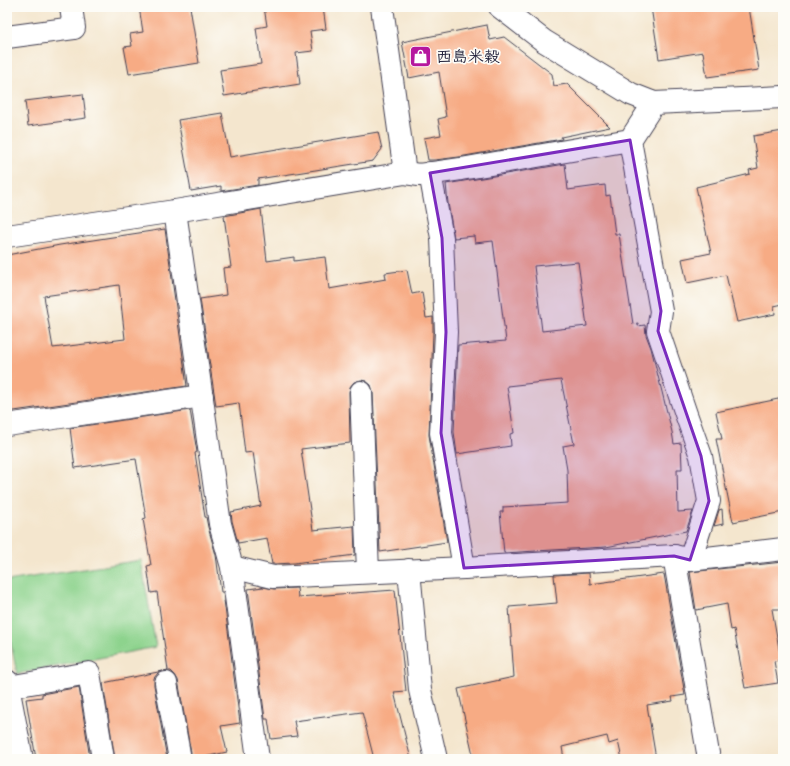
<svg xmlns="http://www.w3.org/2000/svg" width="790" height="766" viewBox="0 0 790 766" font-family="Mynerve,'Klee One',sans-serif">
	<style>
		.green { fill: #8dd38d; stroke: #587a64 }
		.building { fill: #f7ab84; fill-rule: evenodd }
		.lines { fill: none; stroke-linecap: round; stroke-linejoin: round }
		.minor-casing { stroke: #423f51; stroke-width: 24 }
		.minor { stroke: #fff; stroke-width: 22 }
		.marked { fill: #7b2cbf; fill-opacity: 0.2; stroke: #7b2cbf; stroke-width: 3; stroke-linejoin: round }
		.labels { text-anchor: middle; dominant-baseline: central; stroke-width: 3.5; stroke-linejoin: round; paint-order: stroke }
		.poi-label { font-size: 16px; font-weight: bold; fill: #22223b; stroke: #fdfcf7; text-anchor: start }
	</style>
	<rect width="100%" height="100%" fill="#fdfcf7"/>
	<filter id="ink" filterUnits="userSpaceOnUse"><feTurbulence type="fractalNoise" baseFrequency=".025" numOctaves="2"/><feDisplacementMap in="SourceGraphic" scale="8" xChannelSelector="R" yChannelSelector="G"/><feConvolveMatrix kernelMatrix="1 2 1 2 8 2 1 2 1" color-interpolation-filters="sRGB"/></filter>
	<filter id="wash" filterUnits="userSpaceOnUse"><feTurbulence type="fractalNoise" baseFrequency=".012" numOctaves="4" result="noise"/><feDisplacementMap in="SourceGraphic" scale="16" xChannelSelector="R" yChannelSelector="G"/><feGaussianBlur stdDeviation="0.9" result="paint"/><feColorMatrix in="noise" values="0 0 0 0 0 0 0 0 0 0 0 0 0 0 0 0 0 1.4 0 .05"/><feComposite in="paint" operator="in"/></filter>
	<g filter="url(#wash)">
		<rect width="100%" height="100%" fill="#f4e6ce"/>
		<path class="green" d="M141,560L156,647L17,674L7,624V581Z"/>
		<g id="blocks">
			<g class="building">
				<path d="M139,7H190L199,63L129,74L124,47L132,46L130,34L143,32Z"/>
				<path d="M264,7H323L326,29L310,31L313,51L296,53L300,84L224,96L220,70L261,64L256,28L267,26Z"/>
				<path d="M651,7H749L759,70L707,77L703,52L659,59Z"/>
				<path d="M487,25L490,40L504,37L552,74L554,86L567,84L610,127L561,137L562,139L459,157L435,160H428L424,138L441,135L438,119L446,117L439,72L409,78L402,42Z"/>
				<path d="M83,94L86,118L28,126L25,101Z"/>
				<path d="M222,113L230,157L378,132L382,149L373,161L258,179V185L221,191V186L191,191L178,120Z"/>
				<path d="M783,131V304L774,306L775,314L737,322L726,275L687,283L682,259L711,253L696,187L750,174L749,170L758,168L753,136Z"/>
				<path d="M565,164L568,190L605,185L606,196L610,195L615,234H619L633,324L638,323V326L645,325L646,335L651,348L672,432L674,444L681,443L682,469H677L678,512L693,511L686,531L606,547L552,550L504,553L500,512H503V507L568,503L567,470L563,446L574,444L561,380L507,386L514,433L510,434L511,446L457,454L454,432L458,345L506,341L493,241L475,243L474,236L454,238L448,203L446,184ZM578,262L587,326L542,331L534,266Z"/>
				<path d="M261,209L267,261L294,257V261L325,257L329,289L386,279L385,273L407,270L412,294L422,292L426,318L433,317V332L429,435L447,542L380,552L373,392L371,385L366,381L361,380L354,382L350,387L349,392L350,443L301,449L313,530L354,526L355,555L294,563L274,564H272L267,538L238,543L232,521L231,512L261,506L253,452L245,453L239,403L216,406L200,299L226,295L223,268L231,267L224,216Z"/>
				<path d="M165,229L187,386L7,412V255L60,245ZM119,285L125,339L53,348L44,296Z"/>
				<path d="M783,398V512L733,522L716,439H722L716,412Z"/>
				<path d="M190,410L197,452L195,453L205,517H206L208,527L216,555L221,592H223L240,723L221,726L227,752L195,759H192L178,680L175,675L171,671H164L168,670L157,592L151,593L147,566L151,565L143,519L146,518L136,459L75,468L70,428Z"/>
				<path d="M722,509L723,524L714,526L719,510Z"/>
				<path d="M783,562V609H772L781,660L774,661L778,683L745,688L734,629L731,630L727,604L696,610L690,572Z"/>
				<path d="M589,573L590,584L664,574L685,695L672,697L673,701L647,705L656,759H622L618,741L609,744L607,736L562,747L564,759H474L458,689L514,677L509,607L557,603L554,575Z"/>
				<path d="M263,587L274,589L297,588L298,597L395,590L406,691L394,692L411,759H374L362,712L294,721L297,736L271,739L268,719H265L248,589Z"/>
				<path d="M163,671L158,673L154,678V685L167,759H115L103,683Z"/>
				<path d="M79,687L90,759H36L26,699L42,697V694Z"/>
			</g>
		</g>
	</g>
	<g filter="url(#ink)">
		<use href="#blocks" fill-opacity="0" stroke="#423f51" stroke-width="1"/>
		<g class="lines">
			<defs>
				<g id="minor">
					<path d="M382,7L405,173"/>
					<path d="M500,7L544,41L631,94L654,103L783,97"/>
					<path d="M7,37L74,28L71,7"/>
					<path d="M630,140L661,311L658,331L686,414L701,456L709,501L690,560"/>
					<path d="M430,173L442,238L446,332L441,433L464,568"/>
					<path d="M175,211L220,524L232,567L258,759"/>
					<path d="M7,236L175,211L405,173L419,175L461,169L630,140L654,103"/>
					<path d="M361,392L368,572"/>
					<path d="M7,425L202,396"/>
					<path d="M674,556L709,759"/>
					<path d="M232,567L273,577L464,568L674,556L690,560L783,549"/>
					<path d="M409,570L420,690L436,759"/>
					<path d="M7,681L22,759"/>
					<path d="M166,683L180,759"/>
					<path d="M8,687L89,673L103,759"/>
				</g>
			</defs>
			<use href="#minor" class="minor-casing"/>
			<use href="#minor" class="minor"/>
		</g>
	</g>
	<path class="marked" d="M630,140L661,311L658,331L701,456L709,501L690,560L674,556L464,568L441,433L446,332L442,238L430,173Z"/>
	<defs>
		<symbol id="shop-square" viewBox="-11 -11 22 22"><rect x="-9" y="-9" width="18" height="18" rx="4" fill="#b5179e" stroke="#fdfcf7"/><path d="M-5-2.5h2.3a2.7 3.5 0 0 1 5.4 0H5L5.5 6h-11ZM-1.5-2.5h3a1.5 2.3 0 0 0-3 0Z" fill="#fff"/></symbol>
	</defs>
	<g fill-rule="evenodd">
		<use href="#shop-square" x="408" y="44" width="25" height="25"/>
	</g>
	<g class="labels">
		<g class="poi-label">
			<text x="436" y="57">西島米穀</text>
		</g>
	</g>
	<rect width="790" height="766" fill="none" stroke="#fdfcf7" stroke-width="24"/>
</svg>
